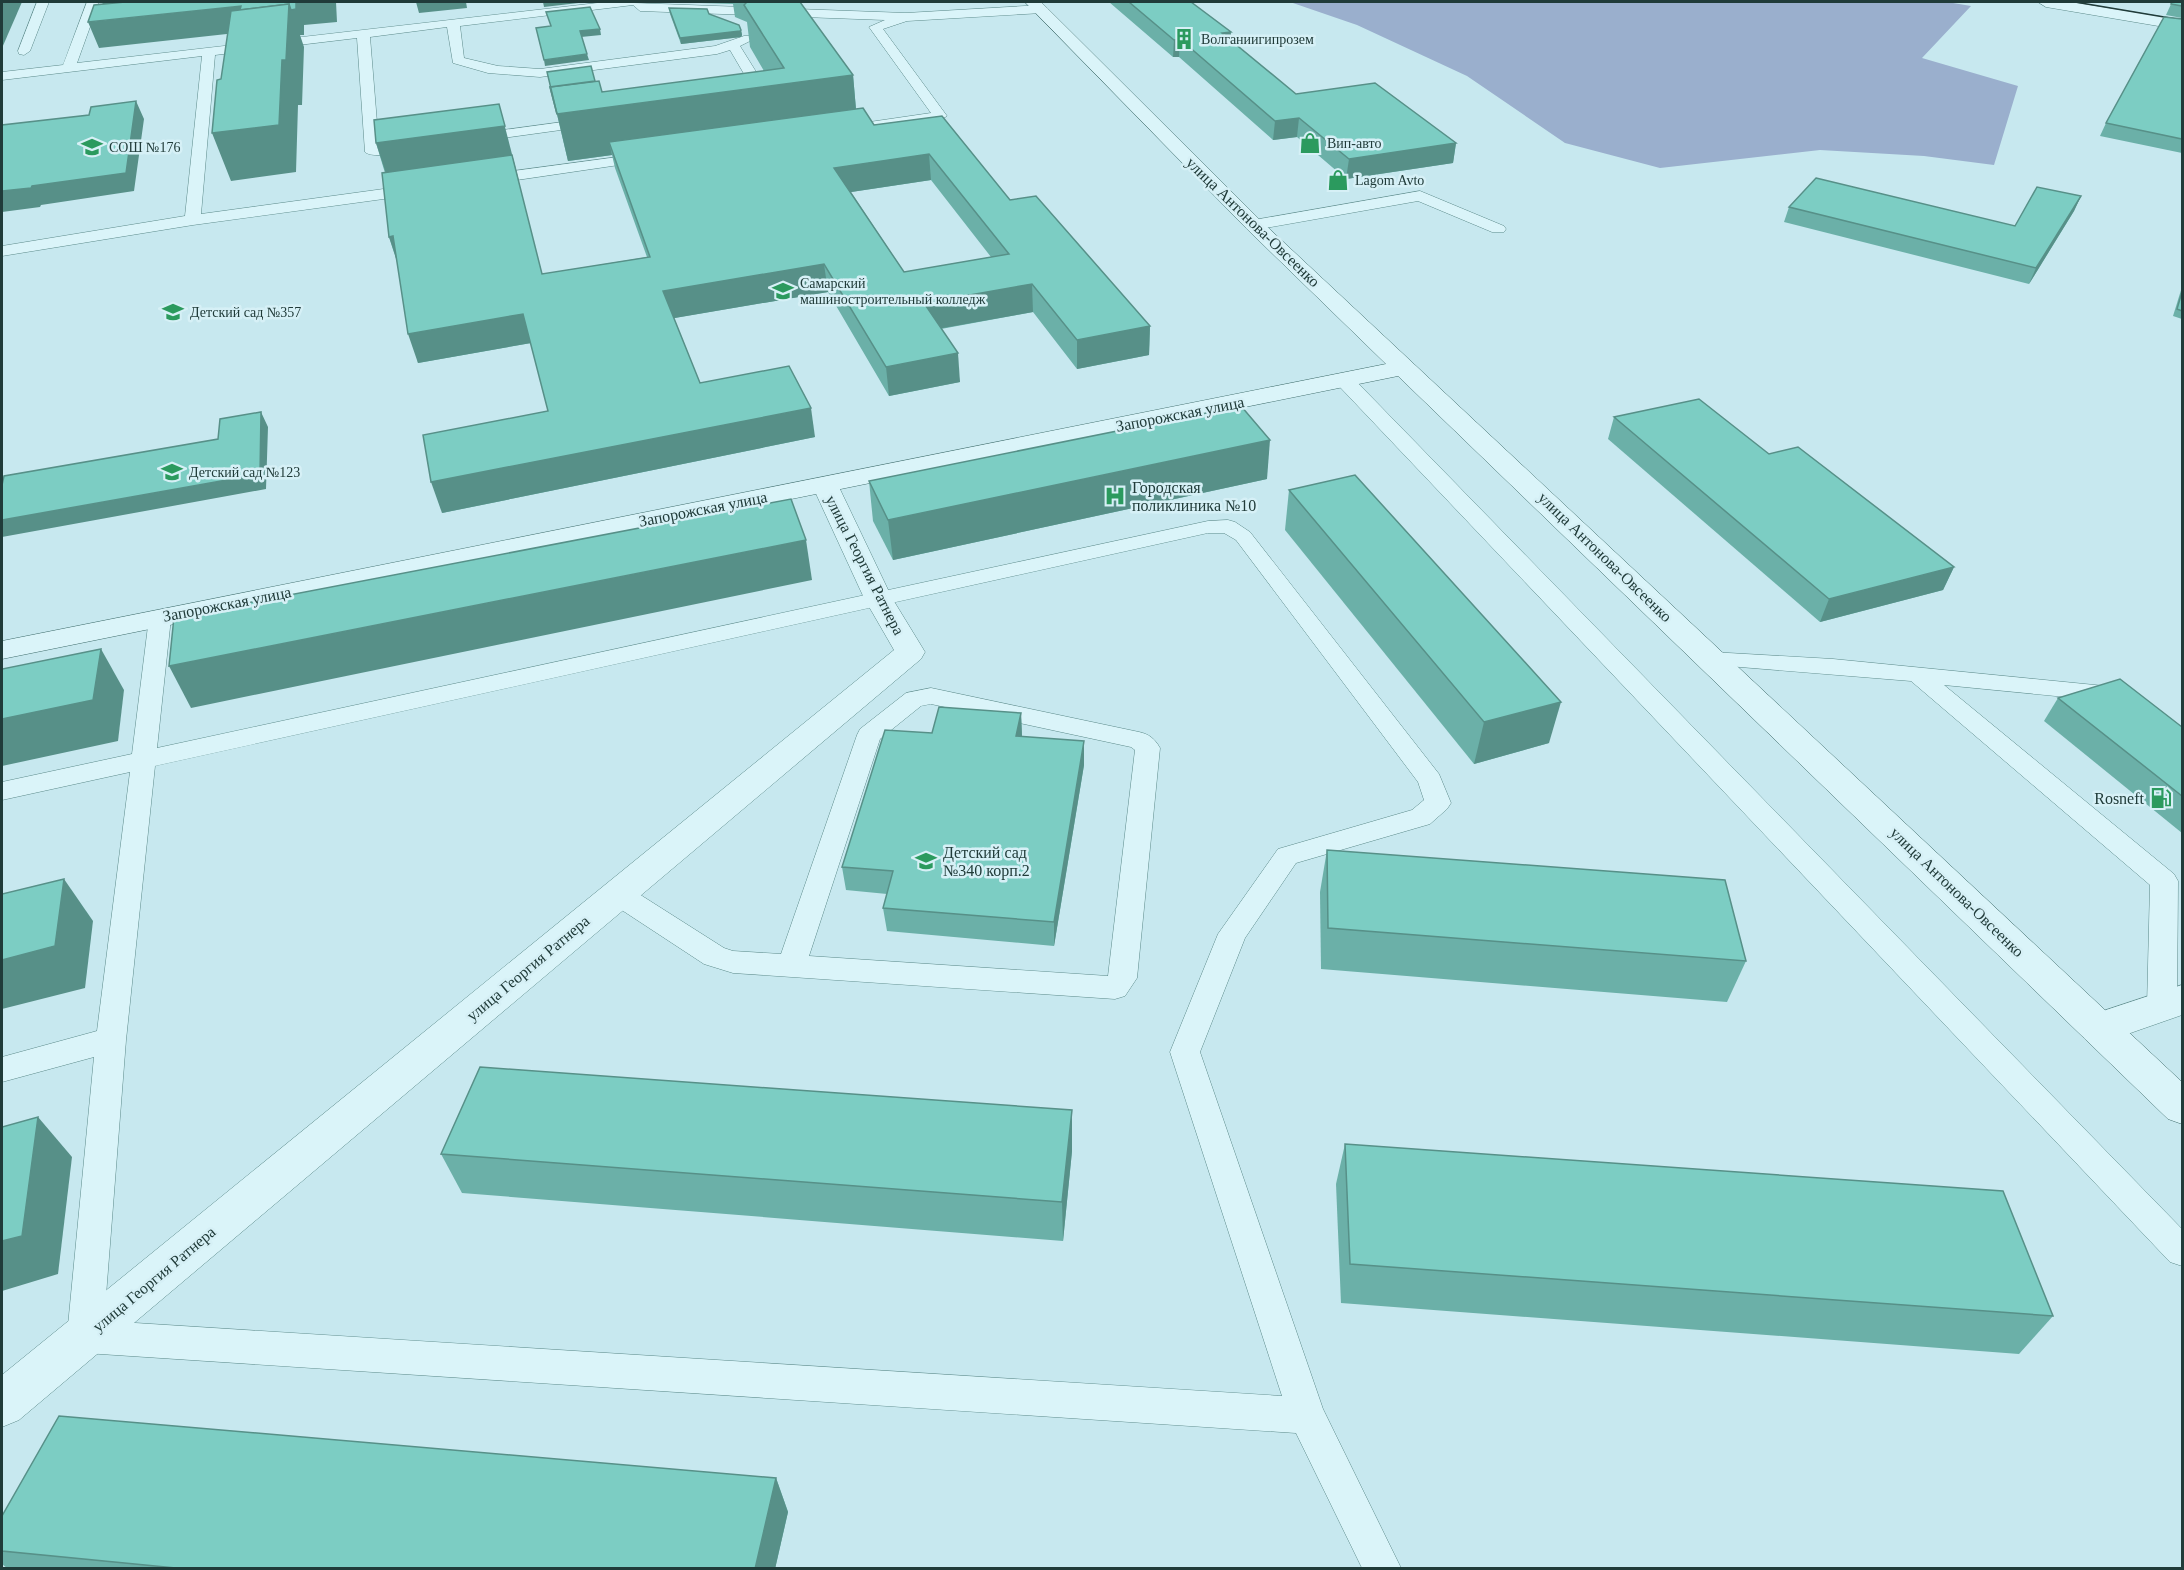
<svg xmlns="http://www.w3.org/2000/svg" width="2184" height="1570" viewBox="0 0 2184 1570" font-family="Georgia,serif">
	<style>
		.green { fill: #9aafcd }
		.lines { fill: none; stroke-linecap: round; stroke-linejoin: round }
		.lane-casing { stroke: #5c8a8a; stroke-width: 1 }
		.street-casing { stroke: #5c8a8a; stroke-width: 1 }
		.secondary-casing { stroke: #3f6c6b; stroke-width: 1 }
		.lane { fill: #daf4f9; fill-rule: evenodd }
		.street { fill: #daf4f9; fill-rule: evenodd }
		.secondary { fill: #daf4f9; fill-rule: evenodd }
		.tram { stroke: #203b39; stroke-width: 1.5 }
		.wall { fill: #6bb0a8; fill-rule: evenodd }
		.shaded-wall { fill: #579088 }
		.building { fill: #7ccdc3; stroke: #579088; stroke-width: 1.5; fill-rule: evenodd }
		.labels { text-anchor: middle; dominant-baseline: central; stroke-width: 5; stroke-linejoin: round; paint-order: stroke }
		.far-poi-label { font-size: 14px; fill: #203b39; stroke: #d6f0f6; text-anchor: start }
		.street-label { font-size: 16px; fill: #203b39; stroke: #d6f0f6 }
		.poi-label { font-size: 16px; fill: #203b39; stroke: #d6f0f6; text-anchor: start }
	</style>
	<rect width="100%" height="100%" fill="#c7e8ef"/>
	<path class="green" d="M1290,2H1947L1971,6L1922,58L2018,86L1994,165L1924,156L1820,150L1660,168L1565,143L1467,76L1357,25Z"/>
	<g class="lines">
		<defs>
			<g id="lane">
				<path d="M37,2H49L30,51L24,55L19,54L18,51Z"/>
				<path d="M87,2H99L77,63L606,2L906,13L1042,5L1048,9L1042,13L907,21L883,29L947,116L940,120L854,132L847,128L849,125L931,113L869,27L885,20L640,11L633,5L460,26L464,58L498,66L540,69L715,46L744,36H752L754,39L740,46L773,99L766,103L757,102L755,99L757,96L730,50L717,54L540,77L488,73L453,63L447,27L370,37L379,147L411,142L418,146C411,153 372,159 365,152L357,38L215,55L201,214L420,184L428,189L420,194L193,225L2,256V246L185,216L202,56L2,80V72L63,65Z"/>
				<path d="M592,118L597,119L599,122L597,125L474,142L467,138L474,134Z"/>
				<path d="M648,153L655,157L653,160L483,185L475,180L483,175Z"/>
				<path d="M1420,191L1504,226L1506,229L1504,232H1492L1418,201L1254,230L1246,225L1254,220Z"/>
				<path d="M1344,374L1351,376L2182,1229V1266L2170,1262L1337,384L1335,380L1337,376Z"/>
				<path d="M1228,520L1235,522L1250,532L1439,774L1451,803L1447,809L1430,824L1296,863L1245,938L1200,1052L1323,1409L1401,1568H1362L1296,1433L85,1353L73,1348L67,1336L94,1057L2,1082V1057L97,1031L130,772L2,800V782L132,754L149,618L152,613L160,611L168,613L171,618L157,748L1208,521ZM1208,533H1224L1236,540L1418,782L1424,800L1412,810L1278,849L1218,934L1170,1052L1282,1396L104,1321L126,1040L155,766Z"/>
				<path d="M1711,652L1833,659L2125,688L2129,694L2125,700L2117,702L1944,685L2174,874L2178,881L2177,1007L2172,1015L2162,1019L2152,1015L2147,1007L2150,885L1911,681L1703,664L1699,659L1703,654Z"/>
				<path d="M931,688L1139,732C1149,734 1155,739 1160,748L1137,978L1125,996L1115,999L733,973L704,964L608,901L604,894L608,887L618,884L628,887L724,948L733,951L781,954L857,735L860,729L906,693ZM931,704L1131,747L1135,750L1108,976L809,956L880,739L921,706Z"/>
			</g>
			<g id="street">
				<path d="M2038,2H2071L2182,20V30L2046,7Z"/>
				<path d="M825,477L834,479L838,485L892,598L925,652L921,659L19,1420L2,1427V1375L894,650L864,598L812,485L816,479Z"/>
				<path d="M2182,985V1015L2099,1044L2085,1039L2080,1028L2085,1017Z"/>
			</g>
			<path id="secondary" d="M1025,2H1041L1261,221L2182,1082V1124L2168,1119L1398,376L2,659V641L1386,364L1247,229Z"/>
		</defs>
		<use href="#lane" class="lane-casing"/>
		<use href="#street" class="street-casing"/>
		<use href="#secondary" class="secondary-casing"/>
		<use href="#lane" class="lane"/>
		<use href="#street" class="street"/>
		<use href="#secondary" class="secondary"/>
		<path class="tram" d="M2075,2L2182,20"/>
	</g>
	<g class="wall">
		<path d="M666,2H800L853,75L856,109L874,125L942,116L1010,200L1150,326L1149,355L1077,369L1033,312L941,329L960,382L889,396L828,292L674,318L700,383L815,437L442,513L548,411L531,343L418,363L397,262L389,237L385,173L376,143L543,274L647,257L615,168L612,155L568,161L547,72L595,81L602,92L764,71L750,47L747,22L735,17L733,4ZM931,180L991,257L904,272L851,192Z"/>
		<path d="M1109,2H1191L1230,40L1296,94L1456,143L1453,163L1346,179L1297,137L1273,140L1179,57H1173Z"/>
		<path d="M2172,2H2182V18L2166,15Z"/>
		<path d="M669,8L709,14L741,30L742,35L741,37L681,44L670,14Z"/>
		<path d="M2182,19V153L2100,136L2106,123Z"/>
		<path d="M2081,196L2074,211L2029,284L1784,222L1789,207L2015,226Z"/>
		<path d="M2182,287V319L2173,316Z"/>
		<path d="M1614,417L1769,454L1954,567L1943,590L1820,622L1608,439Z"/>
		<path d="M1267,479L893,560L873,521L869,481Z"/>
		<path d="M1289,490L1549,743L1474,764L1285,530Z"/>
		<path d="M2058,698L2182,727V833L2044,721Z"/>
		<path d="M1021,713L1022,736L1084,765L1054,946L887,931L883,908L887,894L846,890L842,867L932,733Z"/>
		<path d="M1327,850L1746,961L1727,1002L1321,969L1320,892Z"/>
		<path d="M1345,1144L2053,1316L2019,1354L1341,1303L1336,1184Z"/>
		<path d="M1072,1151L1063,1241L462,1193L441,1154Z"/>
		<path d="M776,1478L788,1512L775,1569H8L2,1564V1516Z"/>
	</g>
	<g class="shaded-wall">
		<path d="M2,2H22L2,48Z"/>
		<path d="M102,2H261L108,17Z"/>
		<path d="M296,2H336L337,22L304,25V35H300L304,47L302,105H298L296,172L231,181L212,133L245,32L99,48L88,22L241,6L289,4Z"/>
		<path d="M416,2H466L467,8L419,13Z"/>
		<path d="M543,2H587L544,7Z"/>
		<path d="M600,29L601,35L581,37L580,31Z"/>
		<path d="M741,30L742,35L741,37L681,44L680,38Z"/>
		<path d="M1231,32L1230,50L1222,33Z"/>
		<path d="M1180,39L1179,57H1173L1174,40Z"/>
		<path d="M587,54L589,60L545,66L544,60Z"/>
		<path d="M853,75L857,121L609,142L612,155L568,161L557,114Z"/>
		<path d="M136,101L144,119L134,191L41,205L40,207L2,212V191Z"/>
		<path d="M499,104L519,181L390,186L376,143Z"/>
		<path d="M1299,118L1297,137L1273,140L1275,121Z"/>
		<path d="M1456,143L1453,163L1346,179L1349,159Z"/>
		<path d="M929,154L931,180L838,194L834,168Z"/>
		<path d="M2081,196L2074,211L2029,284L2036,268Z"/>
		<path d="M393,236L398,264L389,237Z"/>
		<path d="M824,264L828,292L669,319L663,291Z"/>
		<path d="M1032,284L1033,312L926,331L924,303Z"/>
		<path d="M523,314L531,343L418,363L408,334Z"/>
		<path d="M1150,326L1149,355L1077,369V340Z"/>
		<path d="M958,353L960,382L889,396L886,367Z"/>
		<path d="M811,408L815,437L442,513L431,482Z"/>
		<path d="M261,412L268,427L266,489L2,537V520L260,474Z"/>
		<path d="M1270,440L1267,479L893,560L888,520Z"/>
		<path d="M806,540L812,580L191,708L169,666Z"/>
		<path d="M1954,567L1943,590L1820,622L1829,599Z"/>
		<path d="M101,649L124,690L118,741L2,766V719Z"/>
		<path d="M1561,702L1549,743L1474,764L1484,722Z"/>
		<path d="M1021,713L1022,737L1016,736Z"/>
		<path d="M1084,741V765L1054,946V922Z"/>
		<path d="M64,879L93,921L85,988L2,1009V960Z"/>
		<path d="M1072,1110V1151L1063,1241L1062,1202Z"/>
		<path d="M38,1117L72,1157L58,1274L2,1291V1241Z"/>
		<path d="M776,1478L788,1512L775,1569H755Z"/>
	</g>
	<g class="building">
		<path d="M125,2H296V9L291,10L289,4L240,10L241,6L88,22L94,5Z"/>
		<path d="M747,2H800L853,75L557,114L550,87L599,81L602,92L784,68L744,5Z"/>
		<path d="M1129,2H1191L1231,32L1222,33L1296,94L1375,83L1456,143L1349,159L1299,118L1275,121L1180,39L1174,40Z"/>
		<path d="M2172,2H2182V6L2171,4Z"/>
		<path d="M289,4L286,60H282L279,125L212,133L217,80L221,79L231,11Z"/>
		<path d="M590,7L600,29L580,31L587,54L544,60L536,28L551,26L546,12Z"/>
		<path d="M669,8L707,9L709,14L739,25L741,30L740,31L680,38Z"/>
		<path d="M2164,17L2182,19V139L2106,123Z"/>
		<path d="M591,66L595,81L550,87L557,114L547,72Z"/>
		<path d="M136,101L126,173L32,186L31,188L2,191V125L89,115L91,107Z"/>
		<path d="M499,104L505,126L376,143L374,120Z"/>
		<path d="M863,108L874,125L942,116L1010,200L1036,196L1150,326L1077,340L1032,284L924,303L958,353L886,367L824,264L663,291L700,383L789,366L811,408L431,482L423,435L548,411L523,314L408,334L393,236L389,237L382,173L512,155L542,274L650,257L609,142ZM929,154L1009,254L904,272L834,168Z"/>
		<path d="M1816,178L2015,226L2037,187L2081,196L2036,268L1789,207Z"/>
		<path d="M2182,292V311L2177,309Z"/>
		<path d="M1699,399L1769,454L1798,447L1954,567L1829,599L1614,417Z"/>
		<path d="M1241,406L1270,440L888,520L869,481Z"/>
		<path d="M261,412L260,474L2,520V485L4,476L218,439L220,419Z"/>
		<path d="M1355,475L1561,702L1484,722L1289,490Z"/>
		<path d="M791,499L806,540L169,666L174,617Z"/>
		<path d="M101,649L93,700L2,719V669Z"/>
		<path d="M2120,679L2182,727V796L2058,698Z"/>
		<path d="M939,707L1021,713L1016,736L1084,741L1054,922L883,908L893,871L842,867L885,730L932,733Z"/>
		<path d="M1327,850L1725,880L1746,961L1328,928Z"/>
		<path d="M64,879L55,946L2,960V894Z"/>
		<path d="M480,1067L1072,1110L1062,1202L441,1154Z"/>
		<path d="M38,1117L22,1236L2,1241V1127Z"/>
		<path d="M1345,1144L2003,1191L2053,1316L1350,1264Z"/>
		<path d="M59,1416L776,1478L755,1569H186L2,1551V1516Z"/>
	</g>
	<defs>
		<symbol id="building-bare" viewBox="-9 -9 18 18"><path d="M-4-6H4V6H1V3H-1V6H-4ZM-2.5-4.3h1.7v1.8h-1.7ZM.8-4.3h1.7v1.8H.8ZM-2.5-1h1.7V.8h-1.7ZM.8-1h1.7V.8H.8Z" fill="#2b9a5e" stroke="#d6f0f6" stroke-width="2.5" paint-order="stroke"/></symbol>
		<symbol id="shop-bare" viewBox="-9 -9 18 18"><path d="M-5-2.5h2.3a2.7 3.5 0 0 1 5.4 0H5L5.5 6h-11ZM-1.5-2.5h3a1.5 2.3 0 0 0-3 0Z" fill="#2b9a5e" stroke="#d6f0f6" stroke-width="2.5" paint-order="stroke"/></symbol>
		<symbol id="school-bare" viewBox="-9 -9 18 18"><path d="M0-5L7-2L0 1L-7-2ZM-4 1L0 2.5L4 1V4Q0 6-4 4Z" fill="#2b9a5e" stroke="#d6f0f6" stroke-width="2.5" paint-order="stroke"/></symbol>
		<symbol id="university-bare" viewBox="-9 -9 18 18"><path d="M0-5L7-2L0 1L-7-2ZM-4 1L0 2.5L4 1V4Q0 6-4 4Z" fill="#2b9a5e" stroke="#d6f0f6" stroke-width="2.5" paint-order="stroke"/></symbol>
		<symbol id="hospital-bare" viewBox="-9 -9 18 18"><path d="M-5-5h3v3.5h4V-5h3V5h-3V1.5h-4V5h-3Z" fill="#2b9a5e" stroke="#d6f0f6" stroke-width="2.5" paint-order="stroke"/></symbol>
		<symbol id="fuel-bare" viewBox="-9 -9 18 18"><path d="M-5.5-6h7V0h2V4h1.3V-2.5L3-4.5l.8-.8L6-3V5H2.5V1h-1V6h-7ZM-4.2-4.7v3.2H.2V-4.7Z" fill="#2b9a5e" stroke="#d6f0f6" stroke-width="2.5" paint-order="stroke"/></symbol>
	</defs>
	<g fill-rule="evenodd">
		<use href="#building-bare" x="1169" y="24" width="30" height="30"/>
		<use href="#shop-bare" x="1295" y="128" width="30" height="30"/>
		<use href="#school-bare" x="77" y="132" width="30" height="30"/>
		<use href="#shop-bare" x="1323" y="165" width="30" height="30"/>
		<use href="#university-bare" x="768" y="276" width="30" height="30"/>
		<use href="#school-bare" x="158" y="297" width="30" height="30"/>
		<use href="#school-bare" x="157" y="457" width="30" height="30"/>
		<use href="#hospital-bare" x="1100" y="481" width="30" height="30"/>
		<use href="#fuel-bare" x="2146" y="783" width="30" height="30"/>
		<use href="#school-bare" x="911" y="846" width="30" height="30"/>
	</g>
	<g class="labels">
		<g class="far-poi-label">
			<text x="1201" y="39">Волганиигипрозем</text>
			<text x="1327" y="143">Вип-авто</text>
			<text x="109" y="147">СОШ №176</text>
			<text x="1355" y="180">Lagom Avto</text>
			<text x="800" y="283">Самарский<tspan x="800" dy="16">машиностроительный колледж</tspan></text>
			<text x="190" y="312">Детский сад №357</text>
			<text x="189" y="472">Детский сад №123</text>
		</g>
		<g class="street-label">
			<text transform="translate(1253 222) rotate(44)">улица Антонова-Овсеенко</text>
			<text transform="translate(1180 414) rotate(-11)">Запорожская улица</text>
			<text transform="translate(703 509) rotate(-11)">Запорожская улица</text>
			<text transform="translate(1605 557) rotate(44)">улица Антонова-Овсеенко</text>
			<text transform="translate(865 565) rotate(63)">улица Георгия Ратнера</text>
			<text transform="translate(227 604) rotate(-11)">Запорожская улица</text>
			<text transform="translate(1957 892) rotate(44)">улица Антонова-Овсеенко</text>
			<text transform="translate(528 968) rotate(-40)">улица Георгия Ратнера</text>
			<text transform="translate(154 1279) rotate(-40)">улица Георгия Ратнера</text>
		</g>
		<g class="poi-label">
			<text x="1132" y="487">Городская<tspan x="1132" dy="18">поликлиника №10</tspan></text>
			<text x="2144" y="798" text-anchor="end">Rosneft</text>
			<text x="943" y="852">Детский сад<tspan x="943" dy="18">№340 корп.2</tspan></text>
		</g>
	</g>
	<rect width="2184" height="1570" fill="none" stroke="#203b39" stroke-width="6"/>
</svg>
